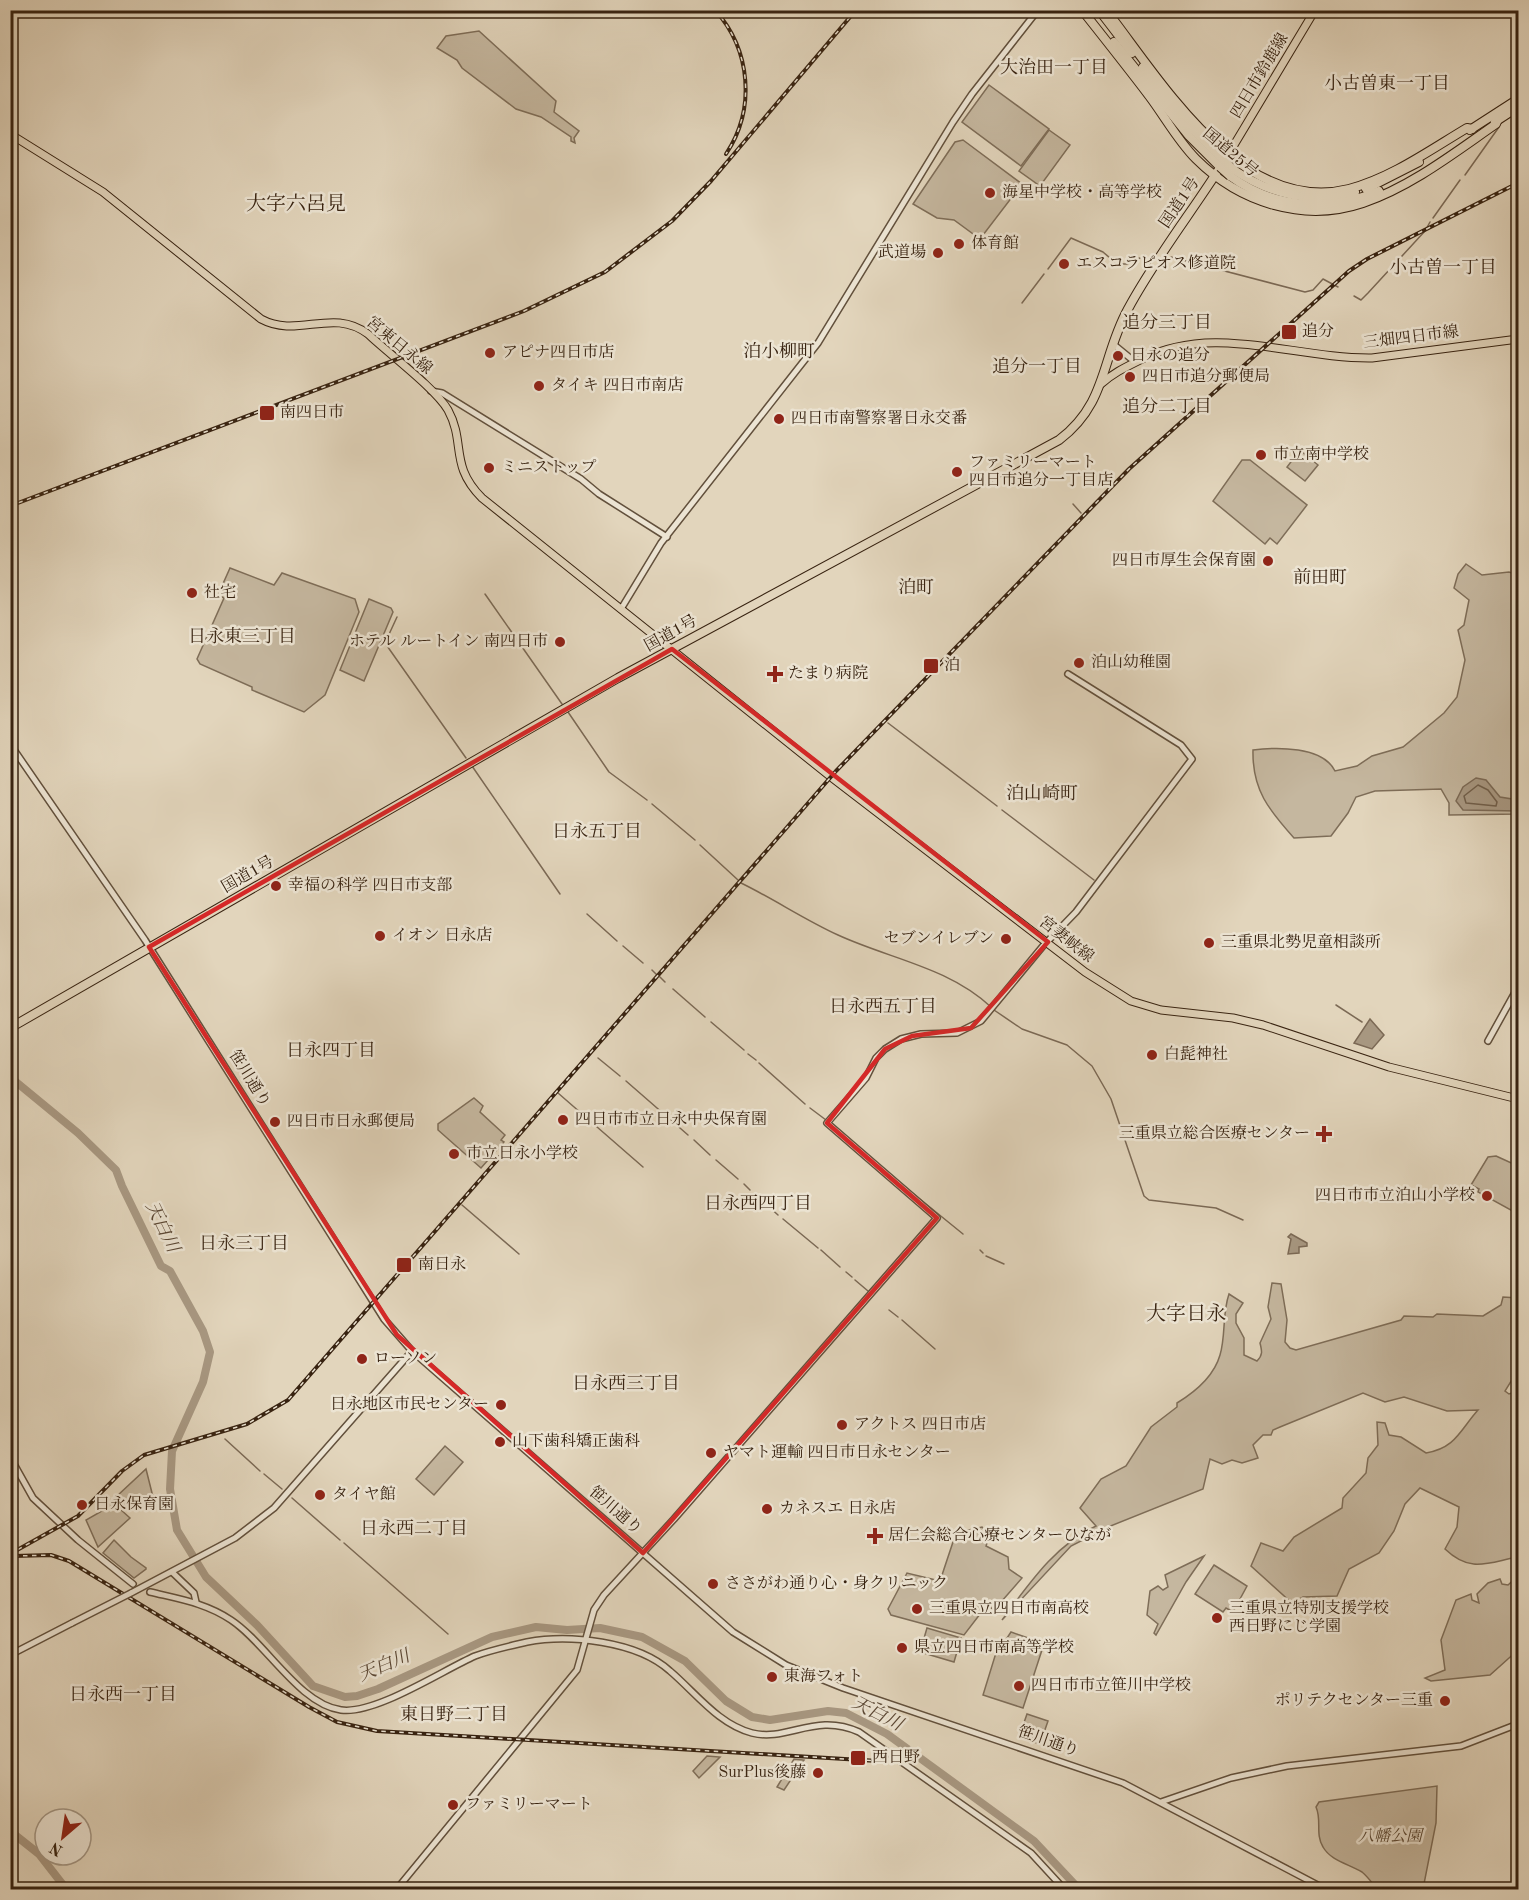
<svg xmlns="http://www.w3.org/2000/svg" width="1529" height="1900" viewBox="0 0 1529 1900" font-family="'Old Standard TT','Noto Serif JP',serif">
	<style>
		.green { fill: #c5b79f; stroke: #7e6d58; stroke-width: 1.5 }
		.water { fill: #a89882; stroke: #7b6955; stroke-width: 1.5 }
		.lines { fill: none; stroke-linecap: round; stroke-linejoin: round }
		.shore { stroke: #705e4a; stroke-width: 1.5 }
		.stream { stroke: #7b6955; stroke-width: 1.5 }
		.river { stroke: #a89882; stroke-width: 8 }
		.minor-casing { stroke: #62503c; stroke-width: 8 }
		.major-casing { stroke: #382311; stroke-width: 9 }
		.highway-casing { stroke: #382311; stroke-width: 10 }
		.minor { stroke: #ece4d3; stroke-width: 5 }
		.major { stroke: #e2d5bc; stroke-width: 7 }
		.highway { stroke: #e2d5bc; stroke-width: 8 }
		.rail-casing { stroke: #382311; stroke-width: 4 }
		.rail { stroke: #ece4d3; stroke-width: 1.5; stroke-dasharray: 4.5; stroke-linecap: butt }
		.minor-bridge-casing { stroke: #62503c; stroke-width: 8; stroke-linecap: butt }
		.highway-bridge-casing { stroke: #382311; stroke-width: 10; stroke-linecap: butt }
		.minor-bridge { stroke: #ece4d3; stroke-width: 5 }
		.highway-bridge { stroke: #e2d5bc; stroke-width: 8 }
		.marked { fill: none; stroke: #d62828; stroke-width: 4.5; stroke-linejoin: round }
		.poi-dot { fill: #8f2418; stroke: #ece4d3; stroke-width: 2 }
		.labels { text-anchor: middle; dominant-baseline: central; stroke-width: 5; stroke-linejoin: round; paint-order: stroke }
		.street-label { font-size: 16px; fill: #382311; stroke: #ece4d3 }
		.poi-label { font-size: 16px; fill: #382311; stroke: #ece4d3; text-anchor: start }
		.park-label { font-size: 16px; font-style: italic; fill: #5b4834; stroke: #ece4d3 }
		.neighbourhood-label { font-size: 18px; fill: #382311; stroke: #ece4d3 }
		.water-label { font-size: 18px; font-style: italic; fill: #5a4633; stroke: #ece4d3 }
		.quarter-label { font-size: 20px; fill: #382311; stroke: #ece4d3 }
	</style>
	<rect width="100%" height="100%" fill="#e2d5bc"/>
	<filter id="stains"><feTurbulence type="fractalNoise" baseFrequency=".00333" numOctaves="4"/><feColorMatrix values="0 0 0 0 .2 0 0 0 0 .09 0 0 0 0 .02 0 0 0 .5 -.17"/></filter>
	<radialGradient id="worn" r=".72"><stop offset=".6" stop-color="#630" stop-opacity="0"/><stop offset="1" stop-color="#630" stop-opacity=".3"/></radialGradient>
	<g class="green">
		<path d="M479,31L556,101L554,112L579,131L574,138L575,143L571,141V137L541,117L516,109L462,68L457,60L437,48L446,36Z"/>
		<path d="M989,85L1049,129L1021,166L962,122Z"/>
		<path d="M1049,130L1070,145L1040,186L1019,171Z"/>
		<path d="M963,140L1022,184L980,239L954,220L937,218L913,204L955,142Z"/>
		<path d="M1300,450L1318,465L1305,481L1287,467Z"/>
		<path d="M1242,460H1250L1307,505L1277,544L1270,538L1265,544L1213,501Z"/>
		<path d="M1466,564L1482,575L1509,572L1518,575V814L1449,815V803L1441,789L1375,791L1356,797L1348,813L1331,836L1294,838C1269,810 1252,790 1253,750C1276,747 1323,746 1335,771L1357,766L1372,756L1403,747L1444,713L1457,697L1465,660L1458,630L1464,625L1469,600L1454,588L1458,574Z"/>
		<path d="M230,568L274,585L282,573L355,599L359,612L325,695L304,712L252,690V687L200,664L197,659L224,598L218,595Z"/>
		<path d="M369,599L391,608L393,612L364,681L340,670Z"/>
		<path d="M474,1098L483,1106L480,1112L505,1135L501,1140L504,1142L481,1168L438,1130V1124Z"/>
		<path d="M1496,1156L1518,1166V1214L1478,1192L1479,1189L1471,1185L1488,1157Z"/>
		<path d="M1272,1283L1281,1284L1287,1320L1285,1342L1290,1348L1296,1350L1401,1320L1404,1316L1433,1317L1437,1314L1483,1316L1501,1305L1503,1297L1518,1298V1370L1505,1391L1509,1394L1518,1391V1557C1489,1562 1471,1574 1445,1549L1457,1527L1459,1507L1420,1488L1405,1504L1394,1531L1379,1553L1349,1569L1337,1596L1303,1597L1292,1603L1251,1566L1261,1543L1283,1551L1294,1537L1342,1508L1343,1498L1366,1473L1368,1458L1378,1445L1377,1422L1385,1423L1389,1435L1401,1437L1426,1453C1456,1448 1460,1430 1478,1410L1447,1411L1404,1397L1385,1402L1363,1393L1280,1427L1273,1430L1271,1435H1263L1253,1445L1258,1458L1242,1463L1232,1460L1222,1464L1210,1459L1203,1489L1108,1527L1071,1546L1002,1620C1029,1584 1055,1545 1096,1526L1080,1508L1101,1479L1126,1466L1151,1427L1177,1407V1403C1195,1392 1214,1376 1220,1355C1226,1335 1222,1314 1229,1294L1243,1303L1236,1314V1323L1244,1338V1355L1257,1361C1263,1355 1262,1351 1260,1343L1271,1319L1268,1307Z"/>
		<path d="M445,1446L463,1462L434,1495L416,1479Z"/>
		<path d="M146,1469L153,1497L137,1507L129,1508L117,1496Z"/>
		<path d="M111,1501L130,1518L98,1547L86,1520L102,1511Z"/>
		<path d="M982,1527L989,1537L986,1546L1008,1557L1009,1569L1022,1578L994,1610L987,1605L964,1635L891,1615L888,1609L907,1573L940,1581L956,1533Z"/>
		<path d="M114,1540L131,1557L146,1568V1569L134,1578L103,1553Z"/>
		<path d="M1204,1556L1186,1582L1156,1635L1154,1633L1158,1624L1147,1615L1150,1591L1158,1586L1163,1590L1168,1587L1165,1575Z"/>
		<path d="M1214,1565L1247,1586L1233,1612L1226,1608L1223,1612L1195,1594Z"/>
		<path d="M1518,1576V1650L1490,1675L1431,1681L1425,1678L1445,1670L1441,1640L1456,1600L1471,1594L1472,1600L1479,1603L1477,1594L1488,1583L1500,1579L1502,1584L1508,1585Z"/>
		<path d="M927,1628L961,1638L954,1662L920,1652Z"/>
		<path d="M1011,1632L1037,1641L1035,1648L1042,1650L1023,1708L983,1695L995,1656Z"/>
		<path d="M1027,1714L1048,1721L1040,1744L1019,1737Z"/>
		<path d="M707,1756L720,1757L699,1778L693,1771Z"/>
		<path d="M794,1759L804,1760L784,1790L777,1787Z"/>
		<path d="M1437,1786L1436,1823L1423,1889H1377C1373,1884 1368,1877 1362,1872C1349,1864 1331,1861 1323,1847C1315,1834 1322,1820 1316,1807L1319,1802Z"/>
	</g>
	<g class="water">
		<path d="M1476,778L1486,780L1500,797L1518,800V811L1463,810L1456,801L1463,787Z"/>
		<path d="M1370,1019L1384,1035L1372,1049L1354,1043Z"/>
		<path d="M1291,1234L1307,1243V1246L1299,1247V1253L1288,1254L1291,1239L1288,1237Z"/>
	</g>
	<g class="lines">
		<path class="shore" d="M1478,785L1488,790L1497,802L1496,806L1466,803L1464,796Z"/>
		<g class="stream">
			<path d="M1465,175L1499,127"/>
			<path d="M1433,218L1460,180"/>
			<path d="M1144,255L1150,260"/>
			<path d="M1171,257L1305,292L1313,290L1323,279L1338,287"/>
			<path d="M1048,269L1071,238L1103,252L1117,264H1127L1140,258"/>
			<path d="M1354,296L1361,300L1368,293L1425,231L1430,222"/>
			<path d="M1022,303L1044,274"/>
			<path d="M1073,504L1081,513"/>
			<path d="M485,594L562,704"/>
			<path d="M397,617L385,643L466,758"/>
			<path d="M568,712L609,772L647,800"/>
			<path d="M888,723L997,806"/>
			<path d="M472,766L560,894"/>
			<path d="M652,804L695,840"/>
			<path d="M1002,810L1094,880"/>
			<path d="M700,845L738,880"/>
			<path d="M741,883C774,899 805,920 838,935C890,959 948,967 991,1007"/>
			<path d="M587,914L617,941"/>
			<path d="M623,946L643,963"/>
			<path d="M652,970L657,975"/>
			<path d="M660,977L665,982"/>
			<path d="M673,989L705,1017"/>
			<path d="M1336,1005L1362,1022"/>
			<path d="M994,1010L1022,1029L1067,1045L1092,1066L1111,1099L1144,1196L1149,1200L1216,1208L1243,1220"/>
			<path d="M711,1022L744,1050"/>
			<path d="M748,1054L756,1060"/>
			<path d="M598,1058L620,1076"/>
			<path d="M759,1063L805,1104"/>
			<path d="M626,1081L688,1135"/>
			<path d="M558,1093L643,1167"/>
			<path d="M810,1108L826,1120"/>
			<path d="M694,1140L710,1155"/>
			<path d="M716,1160L738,1179"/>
			<path d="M744,1184L750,1190"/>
			<path d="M910,1191L963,1234"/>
			<path d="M757,1196L778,1215"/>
			<path d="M462,1205L519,1254"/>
			<path d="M783,1219L818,1248"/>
			<path d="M821,1250L840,1267"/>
			<path d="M980,1250L983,1253"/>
			<path d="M986,1256L1004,1264"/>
			<path d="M846,1272L852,1277"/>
			<path d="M855,1280L868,1291"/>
			<path d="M889,1310L898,1317"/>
			<path d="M902,1320L935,1349"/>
			<path d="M225,1439L260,1471"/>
			<path d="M264,1474L282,1489"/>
			<path d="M292,1498L340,1540"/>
			<path d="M344,1543L448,1634"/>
		</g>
		<g class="river">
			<path d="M10,1077L78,1133L116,1170L122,1186L161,1266L170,1271L203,1331L210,1352L203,1382L172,1451L170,1489L177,1530L206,1577L257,1625L313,1686L345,1697L357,1696L378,1689L492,1637L536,1627L567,1630L600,1628L642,1637L685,1661L726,1701L752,1717L770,1720L828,1711L846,1713L887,1734L1034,1841L1080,1890"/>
			<path d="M10,1831L39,1854L67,1890"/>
		</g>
		<defs>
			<g id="minor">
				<path d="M1113,344L1135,362"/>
				<path d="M431,391L442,393L581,479L599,494L667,537"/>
				<path d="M621,609L661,543L818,343L953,122L972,94L1038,10"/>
				<path d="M10,744L145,940L384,1319L412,1351L733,1632L786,1665L843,1688L1123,1783L1327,1890"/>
				<path d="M1488,1041L1518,987"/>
				<path d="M10,1457L33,1498L78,1540L133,1584"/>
				<path d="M172,1572L194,1593L196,1602"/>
				<path d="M150,1592C179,1599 206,1603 231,1620C266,1643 299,1704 341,1710C375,1715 443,1670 475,1656C491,1650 510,1646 527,1642C569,1634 637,1641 670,1671C696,1693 718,1724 752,1733C788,1742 815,1712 859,1732L1031,1853L1065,1890"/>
				<path d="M131,1593L235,1538L274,1508L412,1351"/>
				<path d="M10,1655L72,1623"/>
				<path d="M1161,1802L1231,1778L1287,1766L1461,1746L1518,1724"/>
				<path d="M396,1890L577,1670L594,1610L604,1595L674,1519L937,1218L827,1123L866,1078L876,1058L885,1049L901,1039L921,1034L957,1033L981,1021L1043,946L1076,912L1192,759L1181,745L1068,674"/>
			</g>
			<g id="major">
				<path d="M10,134L103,192L261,319C298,339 332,307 368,334C388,353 436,389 448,410C466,443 449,465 482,498L831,777L1085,972L1131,1001L1161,1010L1233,1018L1263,1025L1389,1067L1518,1099"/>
				<path d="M1228,155L1315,10"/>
				<path d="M1101,384C1113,373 1126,367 1140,360C1215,322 1293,359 1372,358L1518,339"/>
			</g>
			<g id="highway">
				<path d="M1082,10C1105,39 1128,68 1150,97C1165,117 1178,141 1196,159C1240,203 1304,223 1363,203C1412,186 1454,153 1496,124L1498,119"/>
				<path d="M1099,10L1132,53"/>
				<path d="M1106,10C1162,82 1241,216 1349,189C1391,178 1430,150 1467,128L1472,129"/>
				<path d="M1114,42L1189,136L1220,167"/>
				<path d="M1143,67L1187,124L1224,161"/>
				<path d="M1495,122L1518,107"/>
				<path d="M1470,130L1518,99"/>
				<path d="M1234,170C1270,194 1312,205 1355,192"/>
				<path d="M1230,176C1275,209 1329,212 1379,191"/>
				<path d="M1366,189L1419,162"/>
				<path d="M10,1028L618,678L1059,440C1108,403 1101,358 1128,309C1157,255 1196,207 1228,155"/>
			</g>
		</defs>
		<use href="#minor" class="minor-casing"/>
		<use href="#major" class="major-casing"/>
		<use href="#highway" class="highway-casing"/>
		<use href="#minor" class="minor"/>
		<use href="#major" class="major"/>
		<use href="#highway" class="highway"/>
		<defs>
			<g id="rail">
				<path d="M715,10C751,50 756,109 726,154"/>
				<path d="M10,506L524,311L605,272L672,221L711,181L856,10"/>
				<path d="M10,1554L78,1516L122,1471L144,1455L247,1424L288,1400L836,771L1129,469L1349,271L1367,259L1518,183"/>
				<path d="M14,1556L51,1555L69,1561L309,1707L337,1722L377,1731L878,1761"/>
			</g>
		</defs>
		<use href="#rail" class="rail-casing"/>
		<use href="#rail" class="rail"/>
		<defs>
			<path id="minor-bridge" d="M72,1623L131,1593"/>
			<g id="highway-bridge">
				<path d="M1224,161L1234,170"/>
				<path d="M1220,167L1230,176"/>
			</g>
		</defs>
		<use href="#minor-bridge" class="minor-bridge-casing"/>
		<use href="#highway-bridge" class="highway-bridge-casing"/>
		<use href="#minor-bridge" class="minor-bridge"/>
		<use href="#highway-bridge" class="highway-bridge"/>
	</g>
	<path class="marked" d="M672,649L1048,942L971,1028L912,1036L885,1049L827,1123L937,1218L643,1553L397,1335L149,947Z"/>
	<g class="poi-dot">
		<circle cx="990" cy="193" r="6"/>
		<circle cx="959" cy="244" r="6"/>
		<circle cx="938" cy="253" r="6"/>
		<circle cx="1064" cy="264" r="6"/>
		<rect x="1281" y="324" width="16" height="16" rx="3"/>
		<circle cx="490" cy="353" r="6"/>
		<circle cx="1118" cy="356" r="6"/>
		<circle cx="1130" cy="377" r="6"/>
		<circle cx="539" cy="386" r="6"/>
		<rect x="259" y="405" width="16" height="16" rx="3"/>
		<circle cx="779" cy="419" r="6"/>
		<circle cx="1261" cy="455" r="6"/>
		<circle cx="489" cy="468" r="6"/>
		<circle cx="957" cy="472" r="6"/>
		<circle cx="1268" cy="561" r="6"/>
		<circle cx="192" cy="593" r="6"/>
		<circle cx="560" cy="642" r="6"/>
		<circle cx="1079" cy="663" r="6"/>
		<rect x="923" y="658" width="16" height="16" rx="3"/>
		<path d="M772 665h6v6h6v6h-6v6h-6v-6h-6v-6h6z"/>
		<circle cx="276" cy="886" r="6"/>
		<circle cx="380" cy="936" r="6"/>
		<circle cx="1006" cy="939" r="6"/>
		<circle cx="1209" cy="943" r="6"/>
		<circle cx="1152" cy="1055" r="6"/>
		<circle cx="563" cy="1120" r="6"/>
		<circle cx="275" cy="1122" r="6"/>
		<path d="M1321 1125h6v6h6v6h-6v6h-6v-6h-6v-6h6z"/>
		<circle cx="454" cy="1154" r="6"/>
		<circle cx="1487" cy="1196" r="6"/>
		<rect x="396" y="1257" width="16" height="16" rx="3"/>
		<circle cx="362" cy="1359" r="6"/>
		<circle cx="501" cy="1405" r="6"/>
		<circle cx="842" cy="1425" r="6"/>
		<circle cx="500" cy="1442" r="6"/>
		<circle cx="711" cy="1453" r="6"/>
		<circle cx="320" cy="1495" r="6"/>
		<circle cx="82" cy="1505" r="6"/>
		<circle cx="767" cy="1509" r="6"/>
		<path d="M872 1527h6v6h6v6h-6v6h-6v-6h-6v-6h6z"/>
		<circle cx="713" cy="1584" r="6"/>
		<circle cx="917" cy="1609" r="6"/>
		<circle cx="1217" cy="1618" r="6"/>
		<circle cx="902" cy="1648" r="6"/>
		<circle cx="772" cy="1677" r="6"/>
		<circle cx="1019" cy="1686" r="6"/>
		<circle cx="1445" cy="1701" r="6"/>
		<rect x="850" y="1750" width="16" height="16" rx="3"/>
		<circle cx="818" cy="1773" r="6"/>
		<circle cx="453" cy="1805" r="6"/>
	</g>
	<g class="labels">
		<g class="street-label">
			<text transform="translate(1260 76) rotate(-59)">四日市鈴鹿線</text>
			<text transform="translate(1230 153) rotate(40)">国道25号</text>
			<text transform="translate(1180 203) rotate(-56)">国道1号</text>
			<text transform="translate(1411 338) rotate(-7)">三畑四日市線</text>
			<text transform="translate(399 346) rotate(40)">宮東日永線</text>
			<text transform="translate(671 634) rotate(-29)">国道1号</text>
			<text transform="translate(248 875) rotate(-30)">国道1号</text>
			<text transform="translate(1066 940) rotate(38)">宮妻峡線</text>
			<text transform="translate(249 1079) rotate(58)">笹川通り</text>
			<text transform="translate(615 1511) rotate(41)">笹川通り</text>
			<text transform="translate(1048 1742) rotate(19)">笹川通り</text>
		</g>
		<g class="poi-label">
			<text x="1002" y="193">海星中学校・高等学校</text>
			<text x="971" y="244">体育館</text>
			<text x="926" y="253" text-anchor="end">武道場</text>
			<text x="1076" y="264">エスコラピオス修道院</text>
			<text x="1302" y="332">追分</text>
			<text x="502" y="353">アピナ四日市店</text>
			<text x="1130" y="356">日永の追分</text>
			<text x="1142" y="377">四日市追分郵便局</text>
			<text x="551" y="386">タイキ 四日市南店</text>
			<text x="280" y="413">南四日市</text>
			<text x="791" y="419">四日市南警察署日永交番</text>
			<text x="1273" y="455">市立南中学校</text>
			<text x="969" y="463">ファミリーマート<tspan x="969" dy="18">四日市追分一丁目店</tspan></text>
			<text x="501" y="468">ミニストップ</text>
			<text x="1256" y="561" text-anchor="end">四日市厚生会保育園</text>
			<text x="204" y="593">社宅</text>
			<text x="548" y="642" text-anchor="end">ホテル ルートイン 南四日市</text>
			<text x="1091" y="663">泊山幼稚園</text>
			<text x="944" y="666">泊</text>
			<text x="788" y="674">たまり病院</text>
			<text x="288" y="886">幸福の科学 四日市支部</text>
			<text x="392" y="936">イオン 日永店</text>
			<text x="994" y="939" text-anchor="end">セブンイレブン</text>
			<text x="1221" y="943">三重県北勢児童相談所</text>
			<text x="1164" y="1055">白髭神社</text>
			<text x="575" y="1120">四日市市立日永中央保育園</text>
			<text x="287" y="1122">四日市日永郵便局</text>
			<text x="1310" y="1134" text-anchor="end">三重県立総合医療センター</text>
			<text x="466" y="1154">市立日永小学校</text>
			<text x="1475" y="1196" text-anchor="end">四日市市立泊山小学校</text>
			<text x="418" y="1265">南日永</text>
			<text x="374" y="1359">ローソン</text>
			<text x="489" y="1405" text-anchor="end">日永地区市民センター</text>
			<text x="854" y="1425">アクトス 四日市店</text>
			<text x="512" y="1442">山下歯科矯正歯科</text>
			<text x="723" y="1453">ヤマト運輸 四日市日永センター</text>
			<text x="332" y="1495">タイヤ館</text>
			<text x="94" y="1505">日永保育園</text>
			<text x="779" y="1509">カネスエ 日永店</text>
			<text x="888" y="1536">居仁会総合心療センターひなが</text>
			<text x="725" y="1584">ささがわ通り心・身クリニック</text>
			<text x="929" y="1609">三重県立四日市南高校</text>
			<text x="1229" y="1609">三重県立特別支援学校<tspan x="1229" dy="18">西日野にじ学園</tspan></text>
			<text x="914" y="1648">県立四日市南高等学校</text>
			<text x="784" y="1677">東海フォト</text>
			<text x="1031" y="1686">四日市市立笹川中学校</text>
			<text x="1433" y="1701" text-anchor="end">ポリテクセンター三重</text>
			<text x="872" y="1758">西日野</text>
			<text x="806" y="1773" text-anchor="end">SurPlus後藤</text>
			<text x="465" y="1805">ファミリーマート</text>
		</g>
		<g class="park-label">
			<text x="1390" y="1837">八幡公園</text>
		</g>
		<g class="neighbourhood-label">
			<text x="1054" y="68">大治田一丁目</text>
			<text x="1387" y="84">小古曽東一丁目</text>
			<text x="1443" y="268">小古曽一丁目</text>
			<text x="1167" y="323">追分三丁目</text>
			<text x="779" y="352">泊小柳町</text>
			<text x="1037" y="367">追分一丁目</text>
			<text x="1167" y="407">追分二丁目</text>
			<text x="1320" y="578">前田町</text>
			<text x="916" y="588">泊町</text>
			<text x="242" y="637">日永東三丁目</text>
			<text x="1042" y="794">泊山崎町</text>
			<text x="597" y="832">日永五丁目</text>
			<text x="883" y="1007">日永西五丁目</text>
			<text x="331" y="1051">日永四丁目</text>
			<text x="758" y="1204">日永西四丁目</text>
			<text x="244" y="1244">日永三丁目</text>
			<text x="626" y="1384">日永西三丁目</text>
			<text x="414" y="1529">日永西二丁目</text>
			<text x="123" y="1695">日永西一丁目</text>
			<text x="454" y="1715">東日野二丁目</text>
		</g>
		<g class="water-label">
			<text transform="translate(162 1227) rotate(64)">天白川</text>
			<text transform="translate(384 1666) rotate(-23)">天白川</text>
			<text transform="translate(877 1714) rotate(27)">天白川</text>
		</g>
		<g class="quarter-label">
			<text x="296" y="205">大字六呂見</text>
			<text x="1186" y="1315">大字日永</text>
		</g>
	</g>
	<rect width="1529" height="1900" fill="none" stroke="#e2d5bc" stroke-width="36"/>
	<rect x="12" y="12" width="1505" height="1876" fill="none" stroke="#382311" stroke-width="3"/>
	<rect x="18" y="18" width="1493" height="1864" fill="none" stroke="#382311" stroke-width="1.5"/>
	<g transform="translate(63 1837) rotate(209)"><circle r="28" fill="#ece4d3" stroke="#a49785" stroke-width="1.5"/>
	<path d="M0-4.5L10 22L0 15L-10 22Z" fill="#8f2418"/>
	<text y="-9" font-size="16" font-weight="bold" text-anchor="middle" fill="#382311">N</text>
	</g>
	<rect width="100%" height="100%" filter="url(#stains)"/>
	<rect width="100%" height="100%" fill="url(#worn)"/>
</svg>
